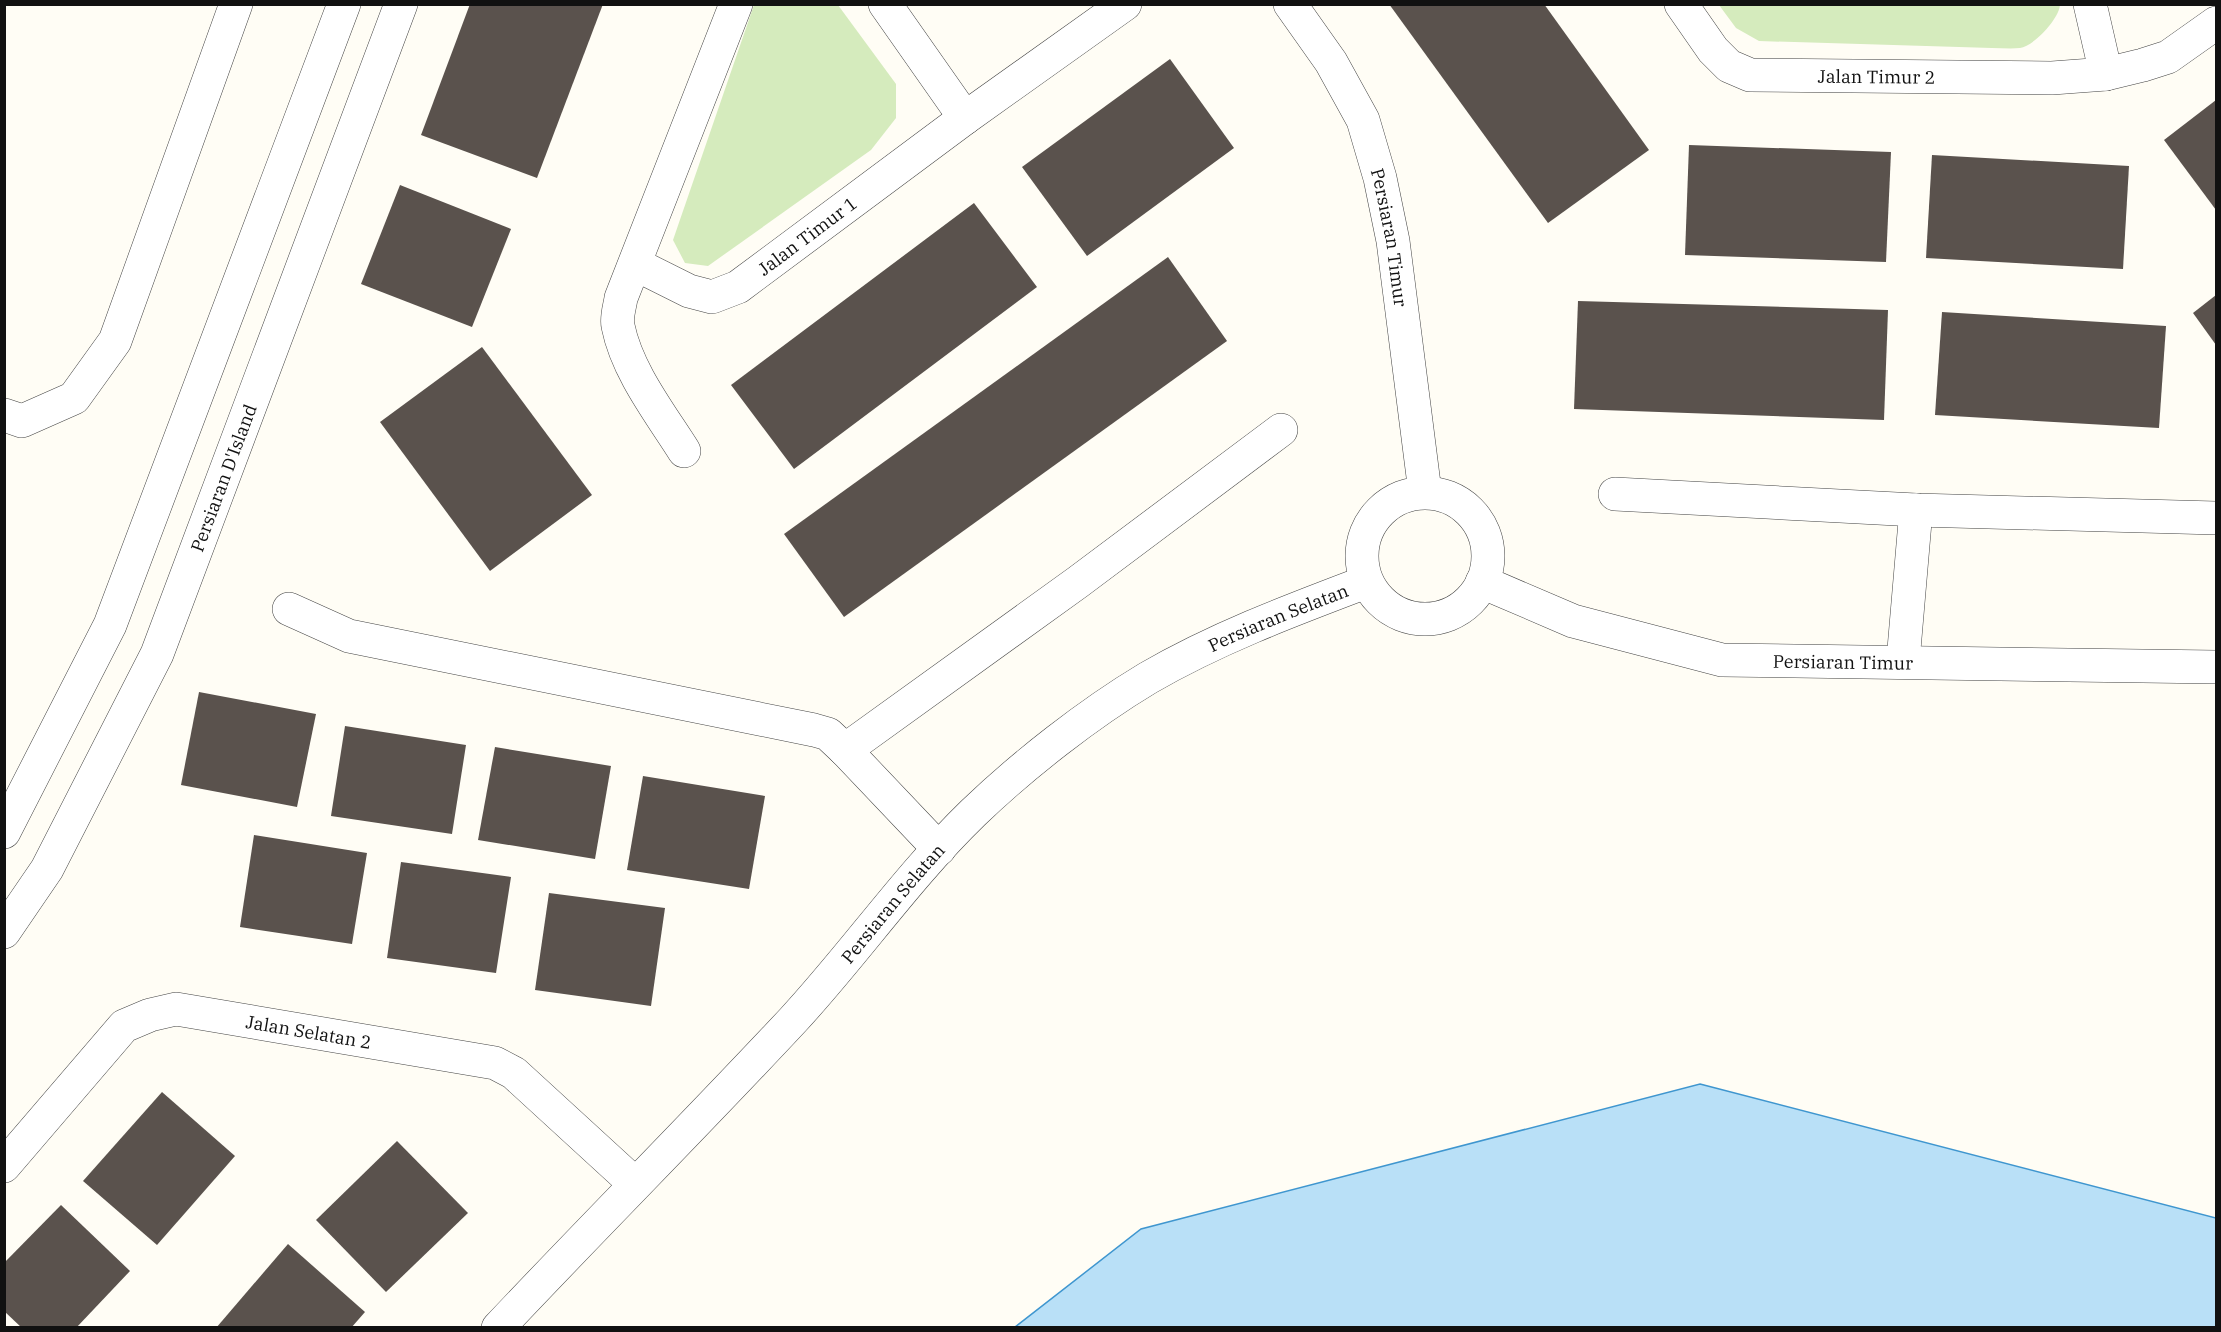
<svg xmlns="http://www.w3.org/2000/svg" width="2221" height="1332" viewBox="0 0 2221 1332" font-family="'IBM Plex Serif',serif">
	<style>
		.green { fill: #d5ebbd }
		.water { fill: #b9e0f7; stroke: #3f96cf; stroke-width: 1.5 }
		.building { fill: #5a524d }
		.lines { fill: none; stroke-linecap: round; stroke-linejoin: round }
		.minor-casing { stroke: #444; stroke-width: 34 }
		.minor { stroke: #fff; stroke-width: 33 }
		.labels { text-anchor: middle; dominant-baseline: central; stroke-width: 6; stroke-linejoin: round; paint-order: stroke }
		.street-label { font-size: 18px; fill: #111; stroke: #fff }
	</style>
	<rect width="100%" height="100%" fill="#fffdf5"/>
	<g class="green">
		<path d="M2060,4C2060,18 2034,46 2020,48C2011,49 2001,48 1992,48L1759,41L1736,28L1719,5Z"/>
		<path d="M754,5H838L896,84V118L871,150L708,266L685,263L673,240Z"/>
	</g>
	<path class="water" d="M1700,1084L2216,1218V1327H1015L1141,1229Z"/>
	<g class="building">
		<path d="M470,4H603L537,178L421,135Z"/>
		<path d="M1389,4H1544L1649,150L1548,223Z"/>
		<path d="M1170,59L1234,148L1087,256L1022,167Z"/>
		<path d="M2216,100V210L2164,140Z"/>
		<path d="M1689,145L1891,152L1886,262L1685,255Z"/>
		<path d="M1932,155L2129,166L2123,269L1926,258Z"/>
		<path d="M400,185L511,229L472,327L361,284Z"/>
		<path d="M974,203L1037,287L794,469L731,385Z"/>
		<path d="M1168,257L1227,341L844,617L784,534Z"/>
		<path d="M2216,295V345L2193,313Z"/>
		<path d="M1578,301L1888,310L1884,420L1574,409Z"/>
		<path d="M1942,312L2166,326L2159,428L1935,415Z"/>
		<path d="M482,347L592,495L490,571L380,422Z"/>
		<path d="M199,692L316,714L297,807L181,785Z"/>
		<path d="M345,726L466,745L452,834L331,816Z"/>
		<path d="M495,747L611,766L595,859L478,840Z"/>
		<path d="M643,776L765,796L749,889L627,870Z"/>
		<path d="M254,835L367,853L352,944L240,927Z"/>
		<path d="M401,862L511,877L496,973L387,958Z"/>
		<path d="M549,893L665,908L651,1006L535,990Z"/>
		<path d="M162,1092L235,1156L157,1245L83,1181Z"/>
		<path d="M397,1141L468,1213L386,1292L316,1220Z"/>
		<path d="M61,1205L130,1271L76,1328H22L4,1311V1263Z"/>
		<path d="M288,1244L365,1312L351,1328H216Z"/>
	</g>
	<g class="lines">
		<defs>
			<g id="minor">
				<path d="M885,4L965,118"/>
				<path id="s1" d="M1290,4L1331,62L1363,120L1380,178L1393,241L1425,492"/>
				<path id="s2" d="M1681,4L1713,50L1729,66L1750,75L2052,78L2106,74L2143,65L2168,57L2216,23"/>
				<path d="M2090,4L2106,74"/>
				<path id="s3" d="M635,264L689,291L712,297L738,287L965,118L1125,4"/>
				<path d="M4,415L22,421L74,398L115,341L236,4"/>
				<path d="M684,451C660,413 627,371 618,326C616,317 620,306 621,298L736,4"/>
				<circle cx="1425" cy="556" r="63"/>
				<path d="M1615,494L1916,510L2216,518"/>
				<path id="s4" d="M1482,582L1573,621L1722,660L2216,667"/>
				<path d="M289,609L349,636L814,730L828,734L845,750L939,849"/>
				<path d="M1903,661L1916,510"/>
				<path d="M845,750L1078,582L1281,430"/>
				<path d="M4,832L110,625L344,4"/>
				<path id="s5" d="M4,932L47,869L157,654L401,4"/>
				<path id="s6" d="M4,1166L124,1026L150,1015L176,1009L495,1063L514,1073L634,1183"/>
				<path id="s7" d="M498,1328C596,1224 696,1124 793,1020C855,953 907,877 973,813C1023,765 1088,714 1148,678C1217,638 1292,610 1366,582"/>
			</g>
		</defs>
		<use href="#minor" class="minor-casing"/>
		<use href="#minor" class="minor"/>
	</g>
	<g class="labels">
		<g class="street-label">
			<text stroke="none"><textPath href="#s2" startOffset="228">Jalan Timur 2</textPath></text>
			<text stroke="none"><textPath href="#s3" startOffset="198">Jalan Timur 1</textPath></text>
			<text stroke="none"><textPath href="#s1" startOffset="258">Persiaran Timur</textPath></text>
			<text stroke="none"><textPath href="#s5" startOffset="506">Persiaran D'Island</textPath></text>
			<text stroke="none"><textPath href="#s7" startOffset="1066">Persiaran Selatan</textPath></text>
			<text stroke="none"><textPath href="#s4" startOffset="374">Persiaran Timur</textPath></text>
			<text stroke="none"><textPath href="#s7" startOffset="580">Persiaran Selatan</textPath></text>
			<text stroke="none"><textPath href="#s6" startOffset="374">Jalan Selatan 2</textPath></text>
		</g>
	</g>
	<rect width="2221" height="1332" fill="none" stroke="#111111" stroke-width="12"/>
</svg>
